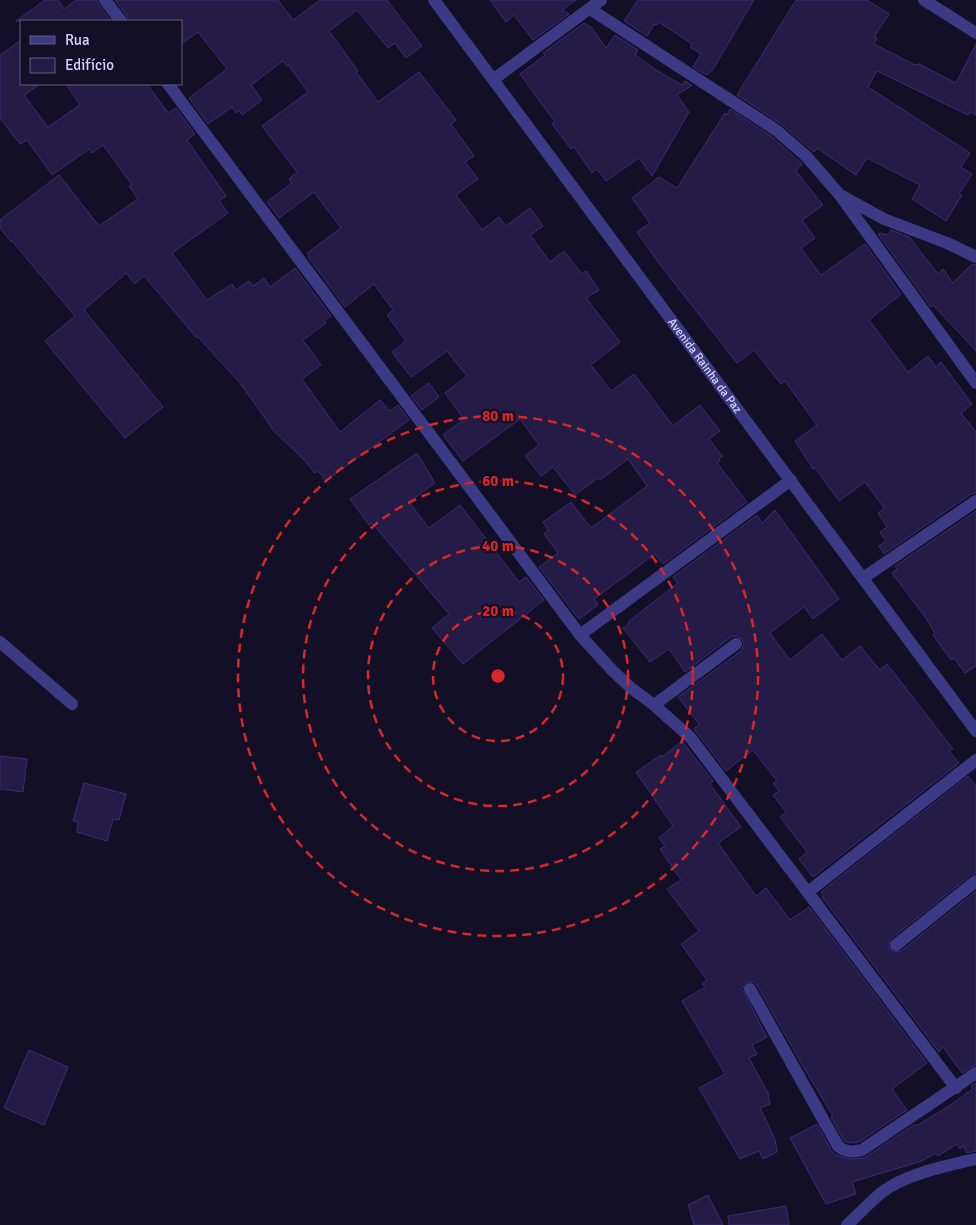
<svg xmlns="http://www.w3.org/2000/svg" width="976" height="1225" viewBox="0 0 976 1225" font-family="Signika,sans-serif">
	<style>
		.building { fill: #241b47; stroke: #3b2d73 }
		.lines { fill: none; stroke-linecap: round; stroke-linejoin: round }
		.minor { stroke: #3d3a85; stroke-width: 12 }
		.ring { fill: none; stroke: #d62828; stroke-width: 2.5; stroke-dasharray: 9 6 }
		.labels { text-anchor: middle; dominant-baseline: central; stroke-width: 4.5; stroke-linejoin: round; paint-order: stroke }
		.street-label { font-size: 12px; fill: #d9d4ff; stroke: #130f26 }
		.centre { fill: #d62828; stroke: #130f26; stroke-width: 2.5 }
		.ring-label { font-size: 15px; text-anchor: middle; font-weight: bold; fill: #d62828; stroke: #130f26; stroke-width: 4.5; stroke-linejoin: round; paint-order: stroke }
	</style>
	<rect width="100%" height="100%" fill="#130f26"/>
	<g class="building">
		<path d="M45,0H58L64,9L76,0H97L99,5L111,21H16Z"/>
		<path d="M115,0H278L293,20L320,0H387L422,46L406,58L395,43L388,48L357,10L329,31L358,71L356,72L378,102L419,72L456,120L451,124L474,156L465,162L478,179L456,195L482,230L499,217L506,226L530,208L543,226L530,235L550,262L564,251L582,274L586,271L599,290L586,298L620,342L591,365L611,391L634,374L673,426L700,405L720,431L709,439L722,456L719,459L720,461L717,463L747,502L663,564L655,554L594,599L598,605L579,619L539,567L558,553L544,534L548,530L543,522L571,502L591,528L647,486L628,459L600,480L598,478L575,495L553,467L541,476L525,456L539,445L520,419L463,461L443,435L464,419L445,393L467,376L447,351L411,377L392,352L406,341L387,315L393,310L374,284L345,307L308,257L309,256L307,253L341,228L314,192L279,218L267,202L292,183L289,179L297,172L262,126L308,92L288,65L287,66L283,61L251,85L262,100L242,115L239,110L236,113L232,107L208,124L189,98L227,69L198,32L181,44V21H129L127,16Z"/>
		<path d="M490,0H576L562,10L569,14L533,40L514,15L506,22Z"/>
		<path d="M638,0H754L712,71L707,75L693,67L701,54L690,47L692,44L659,22L656,25L654,24L647,36L624,21Z"/>
		<path d="M796,0H867L889,14L874,37L877,38L874,44L915,65L919,64L956,83L976,44V115L970,112L968,115L877,71L868,87L970,153L961,167L972,174L959,194L962,195L946,221L912,199L920,185L867,158L856,175L817,148L814,152L781,124L737,95Z"/>
		<path d="M584,23L592,28L606,48L615,35L638,50L635,55L656,70L682,85L685,81L692,85L677,95L689,112L652,176L639,158L606,181L597,169L592,173L574,147L571,149L552,124L555,122L520,74L545,55L543,53Z"/>
		<path d="M21,40V84H40L24,95L48,127L80,105L66,84H147L168,113L176,108L195,134L187,140L226,196L219,201L228,213L172,253L207,300L232,284L236,290L249,281L253,286L264,278L270,287L295,268L331,316L324,321L326,323L303,340L321,365L302,379L340,432L380,400L390,411L398,405L409,420L326,481L318,471L315,473L304,460L274,431L240,383L198,337L197,338L144,276L135,284L126,273L84,310L163,407L125,438L45,341L75,316L12,241L11,242L0,228V220L59,175L99,226L138,199L129,186L132,185L103,145L92,153L89,149L52,175L27,140L20,144L0,118V55Z"/>
		<path d="M730,109L771,136L802,164L796,171L823,205L802,220L815,238L801,248L821,275L865,244L901,294L869,320L908,372L928,356L936,367L941,362L972,404L961,413L976,432V493L971,494L884,554L879,546L886,541L880,532L887,527L878,513L884,508L865,482L839,501L815,468L813,469L795,441L817,425L785,381L781,384L754,350L737,363L658,262L637,232L650,223L632,198L659,177L677,188L725,113L727,115Z"/>
		<path d="M891,230L909,237L938,274L943,269L953,283L972,264L976,265V351L933,305L931,307L878,234L880,233L888,235Z"/>
		<path d="M429,383L439,397L422,410L411,396Z"/>
		<path d="M417,453L435,483L409,502L429,528L460,505L519,582L526,577L544,600L463,664L432,628L449,614L372,523L369,525L350,499Z"/>
		<path d="M775,510L839,599L813,619L804,607L770,633L790,660L822,634L842,660L860,646L880,670L887,664L953,749L949,751L959,763L813,877L799,859L807,852L780,817L786,812L773,795L779,791L773,783L777,781L753,750L726,771L694,729L699,724L678,697L741,651L744,644L742,639L736,636L731,637L685,672L669,649L650,662L623,628L629,624L628,622L678,583L673,577L757,515L762,523Z"/>
		<path d="M976,511V666L965,673L954,658L951,660L933,635L935,633L923,614L892,573L897,569L895,566Z"/>
		<path d="M682,741L713,781L710,784L741,827L718,843L756,896L766,888L790,920L809,907L927,1063L892,1089L907,1110L859,1142L850,1143L844,1141L831,1117L833,1116L804,1068L757,985L754,982H746L742,989L767,1037L752,1045L757,1054L749,1058L768,1093L770,1104L760,1108L775,1139L777,1152L763,1159L759,1151L740,1159L699,1088L725,1074L682,1001L705,987L702,984L707,980L681,944L699,931L667,889L681,880L660,849L665,846L659,838L673,826L636,772L661,755L662,757Z"/>
		<path d="M0,756L27,759L23,792L0,789Z"/>
		<path d="M968,776L976,786V873L971,875L891,939L888,946L893,952L901,951L976,891V1065L962,1073L943,1047L939,1052L822,897L824,896L821,892Z"/>
		<path d="M84,783L126,794L119,820L113,819L107,841L77,832L78,822L73,821Z"/>
		<path d="M29,1050L68,1067L44,1125L4,1108Z"/>
		<path d="M976,1083V1151L967,1153L963,1145L960,1149L957,1144L938,1156L936,1153L922,1161L852,1182L856,1194L826,1204L790,1138L817,1124L831,1150L836,1155L848,1159L864,1158L915,1124L916,1126L949,1106L973,1089L971,1086Z"/>
		<path d="M708,1195L723,1225H694L688,1205Z"/>
		<path d="M786,1206L789,1225H729L728,1216Z"/>
	</g>
	<g class="lines">
		<g class="minor">
			<path d="M105,0L121,21"/>
			<path id="s1" d="M434,0L976,731"/>
			<path d="M924,0L976,33"/>
			<path d="M590,9L776,130L806,156L839,194L976,383"/>
			<path d="M494,79L601,0"/>
			<path d="M168,84L580,635L612,670L631,688L654,705L690,737L956,1088"/>
			<path d="M842,196L884,219L947,243L976,257"/>
			<path d="M863,578L976,501"/>
			<path d="M580,635L791,480"/>
			<path d="M0,642L72,704"/>
			<path d="M654,705L736,644"/>
			<path d="M808,892L976,760"/>
			<path d="M896,945L976,881"/>
			<path d="M750,989L838,1146C846,1153 852,1152 862,1150L976,1073"/>
			<path d="M847,1225C858,1215 869,1203 881,1193C905,1174 946,1166 976,1159"/>
		</g>
	</g>
	<g class="ring">
		<circle cx="498" cy="676" r="65"/>
		<circle cx="498" cy="676" r="130"/>
		<circle cx="498" cy="676" r="195"/>
		<circle cx="498" cy="676" r="260"/>
	</g>
	<g class="labels">
		<g class="street-label">
			<text stroke="none"><textPath href="#s1" startOffset="455">Avenida Rainha da Paz</textPath></text>
		</g>
	</g>
	<circle cx="498" cy="676" r="8" class="centre"/>
	<g class="ring-label">
		<text x="498" y="421">80 m</text>
		<text x="498" y="486">60 m</text>
		<text x="498" y="551">40 m</text>
		<text x="498" y="616">20 m</text>
	</g>
	<rect x="20" y="20" width="162" height="65" fill="#130f26" stroke="#625e7d"/>
	<rect x="30" y="36" width="25" height="8" fill="#3d3a85" stroke="#625e7d"/>
	<text x="65" y="45" font-size="15" fill="#d9d4ff">Rua</text>
	<rect x="30" y="58" width="25" height="15" fill="#241b47" stroke="#625e7d"/>
	<text x="65" y="70" font-size="15" fill="#d9d4ff">Edifício</text>
</svg>
